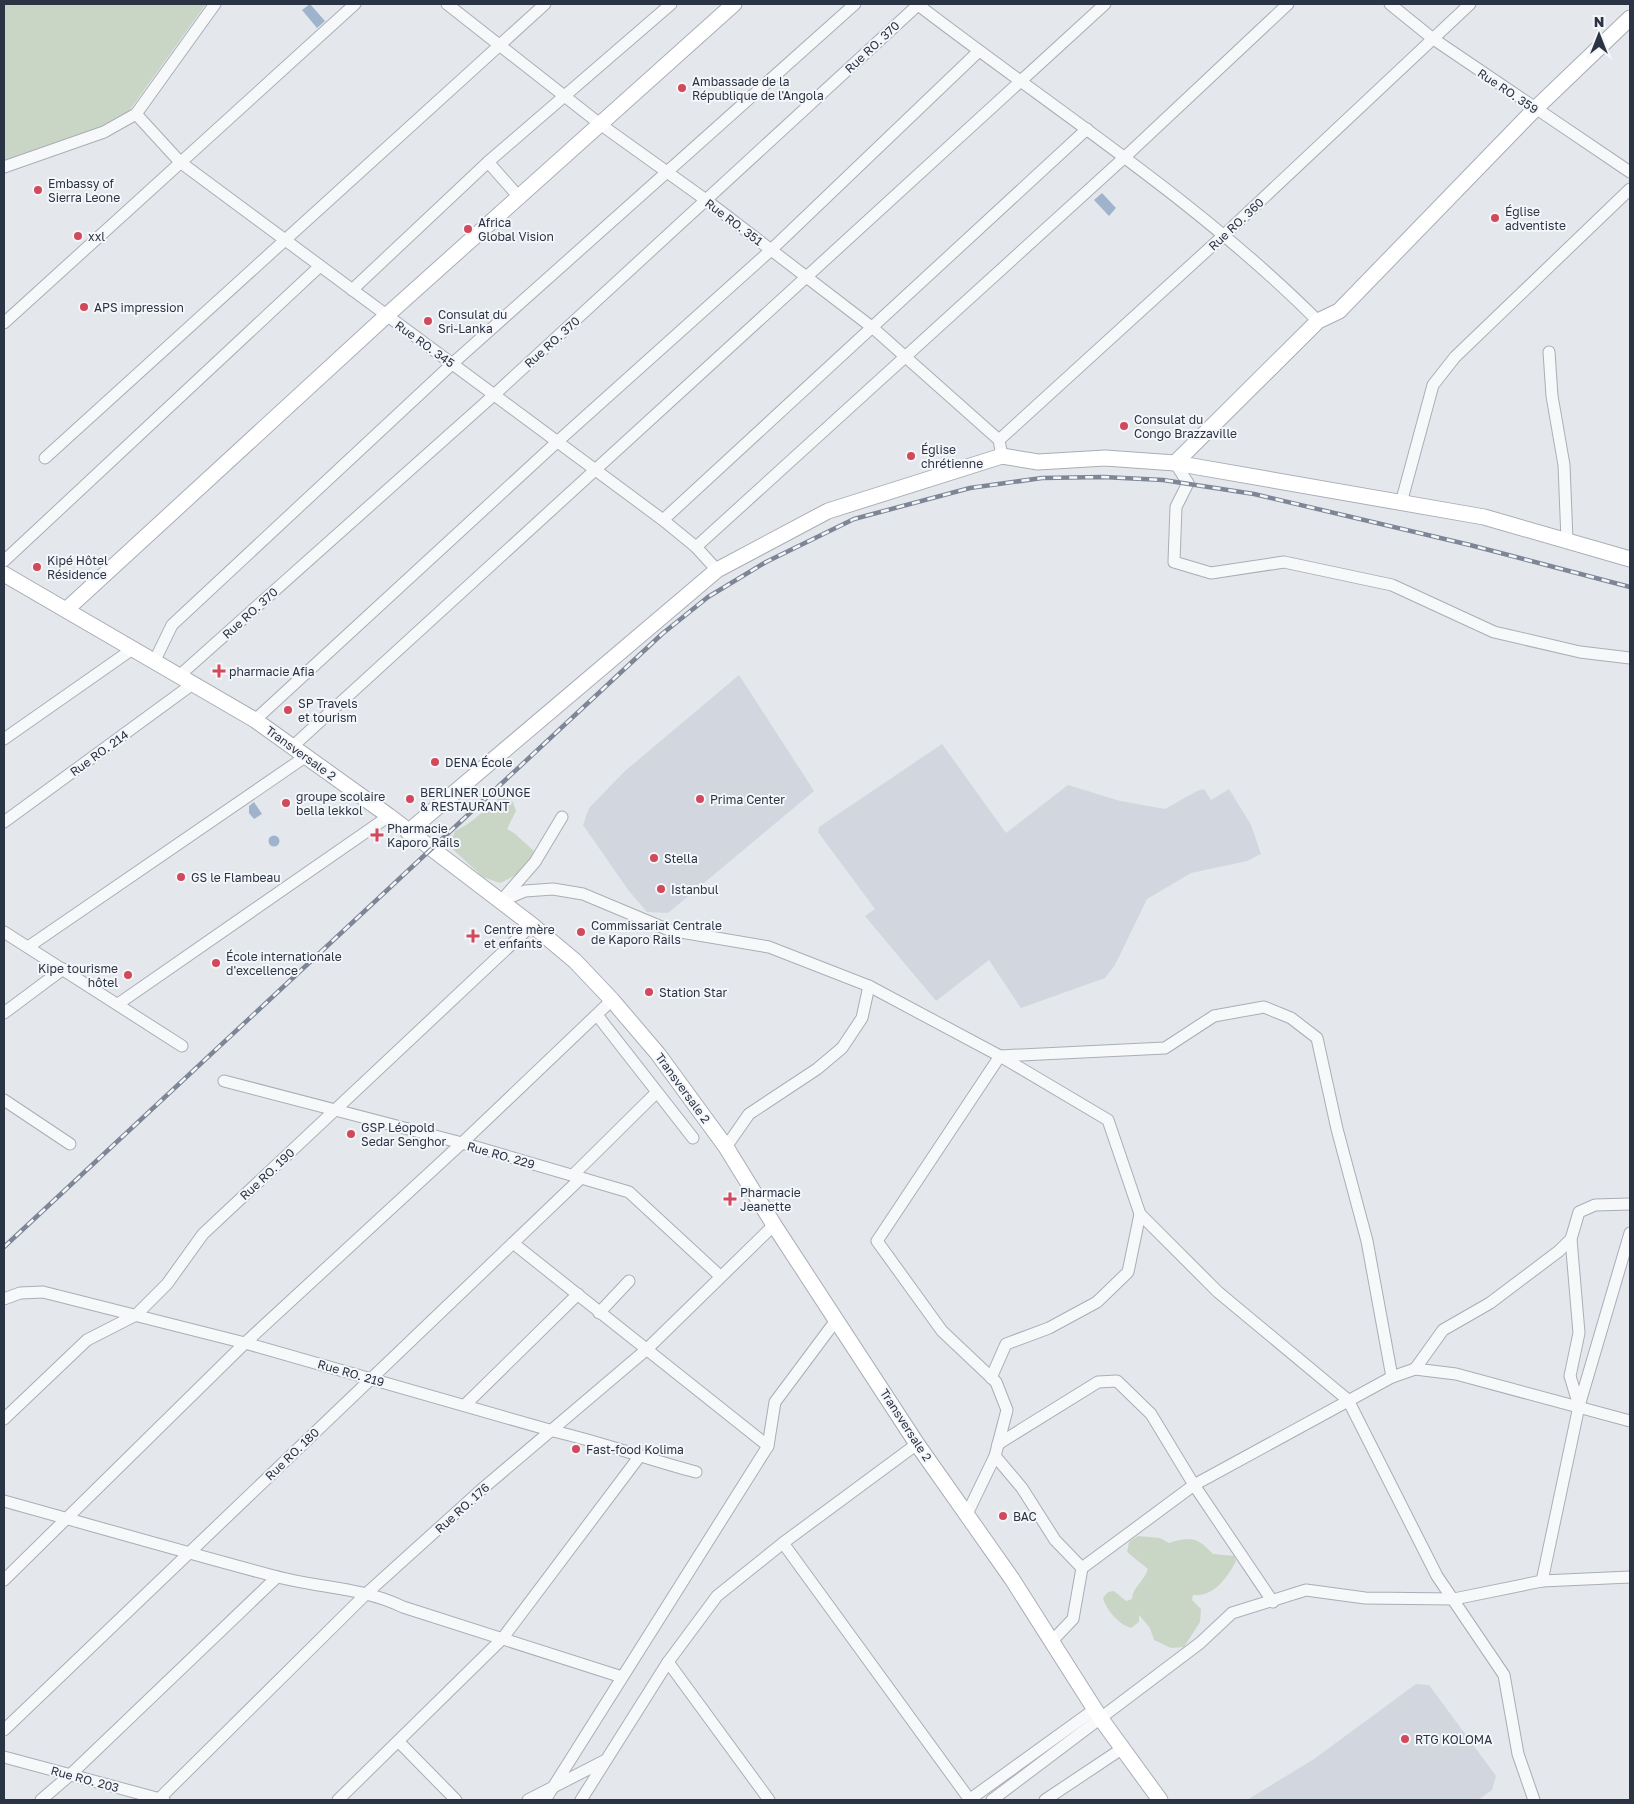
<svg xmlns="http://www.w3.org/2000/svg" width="1634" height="1804" viewBox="0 0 1634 1804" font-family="'Golos Text',sans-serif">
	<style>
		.built { fill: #d2d6de }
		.green { fill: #c9d6c5 }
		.water { fill: #9fb4cc }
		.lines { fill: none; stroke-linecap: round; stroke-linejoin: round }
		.street-casing { stroke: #a9aeb7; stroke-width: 13 }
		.secondary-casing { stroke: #a9aeb7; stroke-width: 17 }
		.street { stroke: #f7f8fa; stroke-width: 11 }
		.secondary { stroke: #fff; stroke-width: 15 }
		.rail-casing { stroke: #7d8696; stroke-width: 4.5 }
		.rail { stroke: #f4f6f9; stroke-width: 2.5; stroke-dasharray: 8; stroke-linecap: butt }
		.poi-dot { fill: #d1495b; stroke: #f4f6f9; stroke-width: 2 }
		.labels { text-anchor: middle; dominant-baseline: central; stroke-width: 4; stroke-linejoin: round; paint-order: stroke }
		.street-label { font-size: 12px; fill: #2b3445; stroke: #f4f6f9 }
		.poi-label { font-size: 12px; fill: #2b3445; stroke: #f4f6f9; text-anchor: start }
	</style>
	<rect width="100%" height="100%" fill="#e4e7ec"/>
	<g class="built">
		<path d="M739,675L814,791L668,913L647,912L629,891L583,825L589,808L625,771Z"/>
		<path d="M942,744L1006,833L1068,785L1120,801L1165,809L1197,791L1204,789L1211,800L1229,789L1251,825L1261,854L1247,861L1191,873L1147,899L1115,965L1105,978L1021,1008L989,960L936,1001L865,916L875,909L818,832L819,827Z"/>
		<path d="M1416,1684L1429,1685L1496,1776L1492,1790L1478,1800H1247L1314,1759Z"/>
	</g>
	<g class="green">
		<path d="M4,4H206L129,111L101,127L4,161Z"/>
		<path d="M504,795L513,802L516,811L507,829L514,833L534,851C532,868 515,876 500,883L483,877L449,846L455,831C477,821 485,807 504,795Z"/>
		<path d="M1138,1536L1160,1538L1169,1543C1191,1536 1197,1537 1213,1554L1234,1556L1236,1561C1227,1578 1214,1597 1193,1595L1192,1600L1201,1609L1200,1622L1184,1647L1171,1648L1154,1640L1150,1628L1139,1615V1622L1131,1628C1120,1625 1106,1610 1103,1598L1108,1592L1114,1591L1126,1601L1132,1599C1133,1586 1144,1582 1148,1569L1127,1552L1129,1542Z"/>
	</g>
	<g class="water">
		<path d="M310,4L325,21L317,28L302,10Z"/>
		<path d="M1102,193L1116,208L1109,216L1094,200Z"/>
		<path d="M254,802L262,814L254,819L249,813V806Z"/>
		<circle cx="274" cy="841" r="5.5"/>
	</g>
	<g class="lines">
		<defs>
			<g id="street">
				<path d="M447,4L600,124L706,200L873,328L999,440L1002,456"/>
				<path d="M917,4C1052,108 1197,200 1318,321"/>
				<path d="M1390,4L1432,38L1630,172"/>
				<path d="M136,114L180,162L663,520L696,547L717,570"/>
				<path d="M488,162L519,197"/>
				<path d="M4,167L104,132L136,114L215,4"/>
				<path d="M352,290L488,162L671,4"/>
				<path d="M4,323L355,4"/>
				<path d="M1549,352L1552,396L1564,465L1567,540"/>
				<path d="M999,440L1224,235L1470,4"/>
				<path d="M45,458L545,4"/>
				<path d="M1175,463L1188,483L1176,507L1174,562L1211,573L1284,562L1392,585L1494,632L1580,652L1630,658"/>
				<path d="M1401,503L1433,385L1455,357L1630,189"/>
				<path d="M663,520L1087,129"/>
				<path d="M696,547L1126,156L1288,4"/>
				<path d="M4,561L320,266"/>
				<path d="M155,660L172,625L452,364L855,4"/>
				<path d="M180,675L495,394L919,4"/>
				<path d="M255,720L557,442L771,250L979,51"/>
				<path d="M4,739L134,648"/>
				<path d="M292,747L1105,4"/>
				<path d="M562,817L535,862L501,901L525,891L553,889L583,894L669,930L769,947L869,986L1000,1056L1108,1120L1140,1214L1218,1292L1348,1400L1437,1576L1504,1675L1518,1754L1534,1800"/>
				<path d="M4,822L194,683"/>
				<path d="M4,932L182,1046"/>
				<path d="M28,947L305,757"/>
				<path d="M118,1004L389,816"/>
				<path d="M4,1013L63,969"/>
				<path d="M597,1015L693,1138"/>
				<path d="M224,1081L462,1143L629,1192L720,1276"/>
				<path d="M4,1100L70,1144"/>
				<path d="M726,1147L749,1114L817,1069L842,1048L862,1018L869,986"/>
				<path d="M573,1175L656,1093"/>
				<path d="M513,1243L768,1446"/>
				<path d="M4,1299L20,1293L43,1292L245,1343L553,1431C601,1442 647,1459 696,1472"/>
				<path d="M599,1313L629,1281"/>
				<path d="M1415,1369L1443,1330L1490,1303L1559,1251L1571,1239"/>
				<path d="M991,1378L1006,1344L1049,1328L1097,1302L1128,1272L1140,1214"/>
				<path d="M465,1405L578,1294"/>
				<path d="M1579,1406L1570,1376L1579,1333L1571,1239L1579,1212L1595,1205L1630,1204"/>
				<path d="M4,1419L87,1340L136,1315L167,1284L203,1234L532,925"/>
				<path d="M998,1444L1098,1382L1117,1381L1151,1414L1194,1485L1273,1602"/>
				<path d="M995,1456L1022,1488L1055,1540L1082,1568L1073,1619L1052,1641"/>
				<path d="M4,1501C94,1526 184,1552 274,1576C318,1588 362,1587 403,1607L622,1677"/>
				<path d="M967,1514L995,1456L1007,1410L996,1382L942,1331L877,1241L1000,1056L1165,1048L1214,1016L1264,1007L1291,1018L1317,1038L1337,1129L1367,1241L1392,1377"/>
				<path d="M783,1543L970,1800"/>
				<path d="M1082,1568L1194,1485L1392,1377L1415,1369L1456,1374L1630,1421"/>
				<path d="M4,1580L245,1343L462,1143L612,1000"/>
				<path d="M1542,1581L1579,1406L1630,1233"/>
				<path d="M668,1662L769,1800"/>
				<path d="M4,1730L581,1178"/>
				<path d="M399,1742L456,1800"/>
				<path d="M4,1757L164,1800"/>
				<path d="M41,1800L70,1775L277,1577"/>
				<path d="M158,1800L367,1593L481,1490L646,1350L774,1225"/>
				<path d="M338,1800L502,1639L639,1457"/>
				<path d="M528,1800L604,1761"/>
				<path d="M545,1800L768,1446L775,1402L837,1319"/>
				<path d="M581,1800L668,1662L717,1596L783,1543L917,1444"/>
				<path d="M969,1800L1095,1709"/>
				<path d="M992,1800L1200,1643L1232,1613L1306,1590L1365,1598L1454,1599L1542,1581L1630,1577"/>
				<path d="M1045,1800L1123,1748"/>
			</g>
			<g id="secondary">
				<path d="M1175,463L1318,321L1339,311L1535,109L1630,18"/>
				<path d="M4,574L255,720L389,816L532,925L575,961L612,1000L658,1054L726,1147L774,1225L917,1444L1012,1579L1101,1719L1160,1800"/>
				<path d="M67,609L386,316L734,4"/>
				<path d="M408,832L717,570L828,511L1002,456L1038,462L1105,458L1175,463L1484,517L1630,559"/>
			</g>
		</defs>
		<use href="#street" class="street-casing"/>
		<use href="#secondary" class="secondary-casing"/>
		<use href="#street" class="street"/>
		<use href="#secondary" class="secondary"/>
		<defs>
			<path id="rail" d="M4,1247L662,634L708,597L766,562L854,519L970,488L1042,478L1103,477L1163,480L1254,494L1470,545L1630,587"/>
		</defs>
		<use href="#rail" class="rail-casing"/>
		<use href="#rail" class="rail"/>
	</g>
	<g class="poi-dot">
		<circle cx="682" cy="88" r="5"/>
		<circle cx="38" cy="190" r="5"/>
		<circle cx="1495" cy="218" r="5"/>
		<circle cx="468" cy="229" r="5"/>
		<circle cx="78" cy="236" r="5"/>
		<circle cx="84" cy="307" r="5"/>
		<circle cx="428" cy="321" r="5"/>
		<circle cx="1124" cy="426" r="5"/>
		<circle cx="911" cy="456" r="5"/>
		<circle cx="37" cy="567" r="5"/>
		<path d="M216.5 663.5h5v5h5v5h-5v5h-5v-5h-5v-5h5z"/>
		<circle cx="288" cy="710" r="5"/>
		<circle cx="435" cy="762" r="5"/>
		<circle cx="410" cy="799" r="5"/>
		<circle cx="700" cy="799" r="5"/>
		<circle cx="286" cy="803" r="5"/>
		<path d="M374.5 827.5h5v5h5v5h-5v5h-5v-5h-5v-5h5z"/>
		<circle cx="654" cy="858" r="5"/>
		<circle cx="181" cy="877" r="5"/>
		<circle cx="661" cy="889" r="5"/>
		<circle cx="581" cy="932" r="5"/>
		<path d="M470.5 928.5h5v5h5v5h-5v5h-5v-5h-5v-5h5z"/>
		<circle cx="216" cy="963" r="5"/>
		<circle cx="128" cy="975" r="5"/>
		<circle cx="649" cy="992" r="5"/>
		<circle cx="351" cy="1134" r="5"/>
		<path d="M727.5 1191.5h5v5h5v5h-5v5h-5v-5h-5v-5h5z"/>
		<circle cx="576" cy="1449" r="5"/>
		<circle cx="1003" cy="1516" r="5"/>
		<circle cx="1405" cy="1739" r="5"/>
	</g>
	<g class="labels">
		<g class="street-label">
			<text transform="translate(872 47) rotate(-43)">Rue RO. 370</text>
			<text transform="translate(1508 91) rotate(34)">Rue RO. 359</text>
			<text transform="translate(734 222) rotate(37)">Rue RO. 351</text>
			<text transform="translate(1236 224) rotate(-43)">Rue RO. 360</text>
			<text transform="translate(552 342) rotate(-42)">Rue RO. 370</text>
			<text transform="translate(425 344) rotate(36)">Rue RO. 345</text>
			<text transform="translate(250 613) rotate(-42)">Rue RO. 370</text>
			<text transform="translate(99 753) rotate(-36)">Rue RO. 214</text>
			<text transform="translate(301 753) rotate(36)">Transversale 2</text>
			<text transform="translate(683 1088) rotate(54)">Transversale 2</text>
			<text transform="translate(501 1155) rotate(16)">Rue RO. 229</text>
			<text transform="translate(267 1174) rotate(-43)">Rue RO. 190</text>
			<text transform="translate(351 1373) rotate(16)">Rue RO. 219</text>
			<text transform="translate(906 1425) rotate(57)">Transversale 2</text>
			<text transform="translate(292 1454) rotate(-44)">Rue RO. 180</text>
			<text transform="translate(462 1508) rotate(-42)">Rue RO. 176</text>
			<text transform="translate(85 1779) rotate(15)">Rue RO. 203</text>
		</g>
		<g class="poi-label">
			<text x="692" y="81">Ambassade de la<tspan x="692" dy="14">République de l'Angola</tspan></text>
			<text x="48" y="183">Embassy of<tspan x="48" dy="14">Sierra Leone</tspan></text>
			<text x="1505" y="211">Église<tspan x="1505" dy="14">adventiste</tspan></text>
			<text x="478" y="222">Africa<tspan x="478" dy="14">Global Vision</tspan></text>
			<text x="88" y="236">xxl</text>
			<text x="94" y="307">APS impression</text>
			<text x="438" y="314">Consulat du<tspan x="438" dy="14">Sri-Lanka</tspan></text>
			<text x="1134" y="419">Consulat du<tspan x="1134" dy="14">Congo Brazzaville</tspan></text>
			<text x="921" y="449">Église<tspan x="921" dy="14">chrétienne</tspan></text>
			<text x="47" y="560">Kipé Hôtel<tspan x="47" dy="14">Résidence</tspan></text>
			<text x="229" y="671">pharmacie Afia</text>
			<text x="298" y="703">SP Travels<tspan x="298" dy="14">et tourism</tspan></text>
			<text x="445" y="762">DENA École</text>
			<text x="420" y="792">BERLINER LOUNGE<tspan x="420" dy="14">&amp; RESTAURANT</tspan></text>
			<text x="296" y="796">groupe scolaire<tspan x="296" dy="14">bella lekkol</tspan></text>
			<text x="710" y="799">Prima Center</text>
			<text x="387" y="828">Pharmacie<tspan x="387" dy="14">Kaporo Rails</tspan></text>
			<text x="664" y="858">Stella</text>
			<text x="191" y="877">GS le Flambeau</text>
			<text x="671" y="889">Istanbul</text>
			<text x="591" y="925">Commissariat Centrale<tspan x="591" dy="14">de Kaporo Rails</tspan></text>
			<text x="484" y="929">Centre mère<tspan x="484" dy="14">et enfants</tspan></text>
			<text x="226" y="956">École internationale<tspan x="226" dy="14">d'excellence</tspan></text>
			<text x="118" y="968" text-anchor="end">Kipe tourisme<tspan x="118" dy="14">hôtel</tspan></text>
			<text x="659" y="992">Station Star</text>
			<text x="361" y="1127">GSP Léopold<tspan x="361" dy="14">Sedar Senghor</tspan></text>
			<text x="740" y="1192">Pharmacie<tspan x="740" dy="14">Jeanette</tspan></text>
			<text x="586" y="1449">Fast-food Kolima</text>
			<text x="1013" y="1516">BAC</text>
			<text x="1415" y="1739">RTG KOLOMA</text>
		</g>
	</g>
	<rect width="1634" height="1804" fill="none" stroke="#2b3445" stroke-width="10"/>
	<g transform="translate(1599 35)" stroke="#f4f6f9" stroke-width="4" paint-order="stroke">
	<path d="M0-4L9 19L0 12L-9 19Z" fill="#2b3445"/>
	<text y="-8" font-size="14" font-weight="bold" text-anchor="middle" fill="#2b3445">N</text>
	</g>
</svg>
